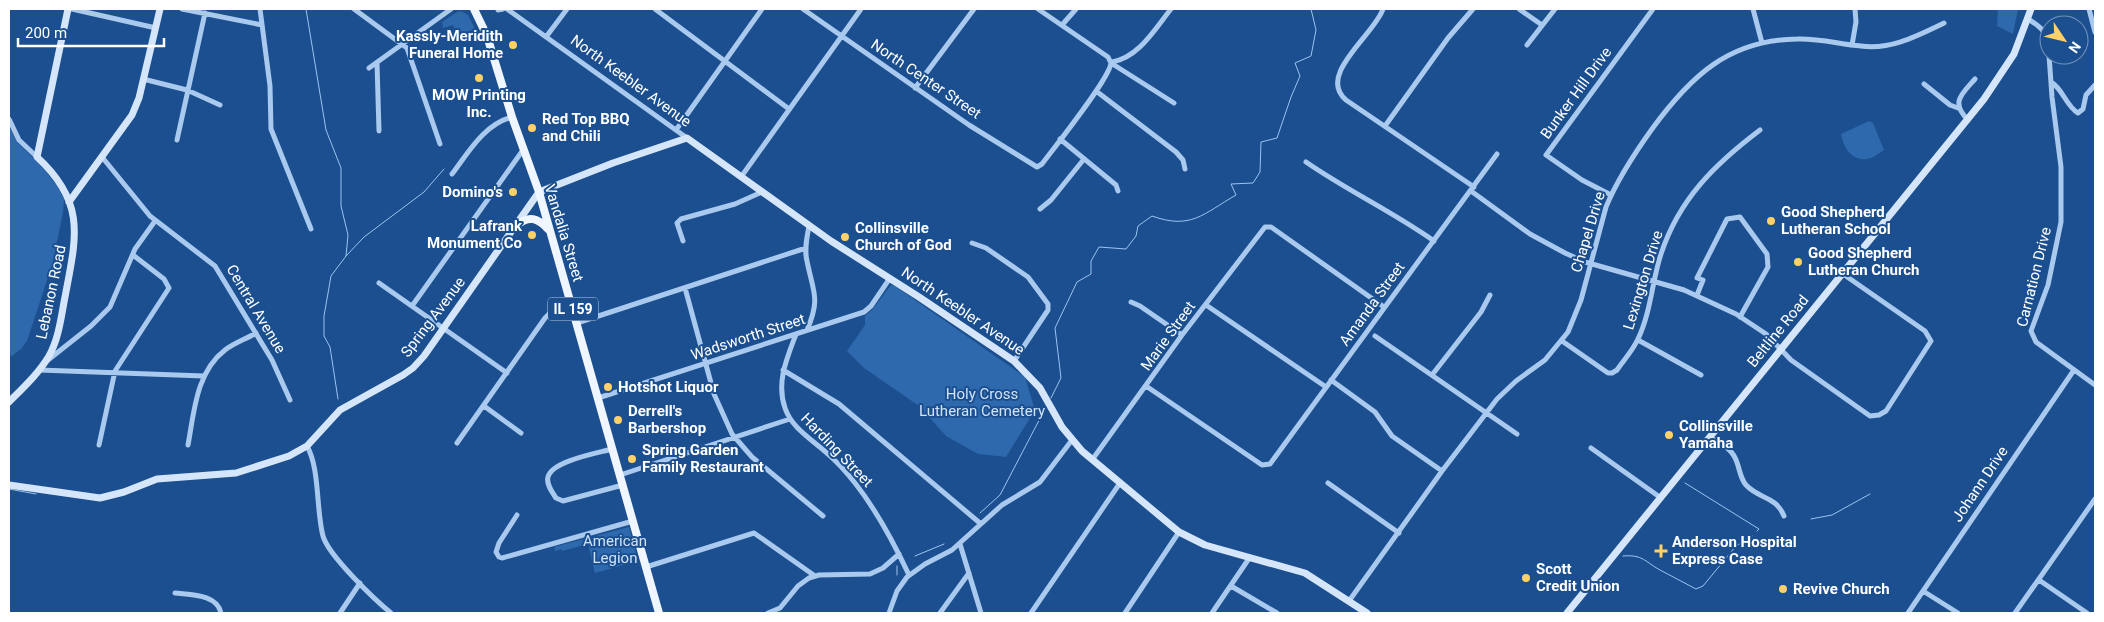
<svg xmlns="http://www.w3.org/2000/svg" width="2104" height="622" font-family="Roboto,sans-serif">
	<rect width="100%" height="100%" fill="#1b4f8f"/>
	<path fill="#2e69ad" d="M1998 9H2018L2013 34 1997 26Z
		M461 11 468 15 475 29 460 34 458 29H455L453 25 443 28 442 22 457 12Z
		M1869 121 1873 123 1884 150C1879 153 1872 159 1866 159 1851 161 1843 146 1841 134Z
		M9 126 18 143 44 169 58 187 64 199 63 212 53 262 27 341 21 349 12 356 9 355Z
		M891 285 895 286 1025 377 1035 410 1006 457 978 454 946 436 919 406 864 368 847 351 865 325V316L872 310Z
		M629 527 638 561 595 573 588 544 562 551V549L555 551 554 547Z"/>
	<g fill="none" stroke-linecap="round" stroke-linejoin="round">
		<path stroke="#9cc4f0" stroke-width="1" d="M306 9 326 130 341 168V206L348 235 346 256 331 276 324 316V336L330 347 338 399
			M346 256 364 237 424 192 444 169
			M1051 398 1061 378 1055 328 1077 282 1091 274V261L1099 247 1126 249 1136 236 1138 226 1152 216C1191 230 1203 214 1236 195L1231 184 1253 183 1260 172 1261 142 1277 138 1291 97 1300 76 1295 63 1311 56 1316 30 1311 9
			M1685 483 1759 529 1757 531
			M9 489 36 494
			M980 513 1000 495 1046 407
			M1811 519 1832 515 1870 494
			M915 556 944 544
			M1623 556C1643 554 1645 562 1660 570 1672 576 1684 583 1696 589L1703 586 1736 546 1752 536
			M897 575V566"/>
		<path stroke="#a9c9ee" stroke-width="5" d="M72 9 156 28
			M182 9 262 25
			M260 9 270 86 271 129 311 229
			M354 9 407 48 440 144
			M507 9 687 138
			M655 9 789 109
			M803 9 969 125 1037 167 1042 164C1054 148 1110 78 1111 63
			M1038 9 1108 57 1111 63 1174 103
			M1383 9C1375 34 1316 75 1346 100L1474 187
			M1519 9 1542 25
			M1753 9 1762 43
			M2089 9 2095 32
			M498 10 503 9
			M2028 19C2041 27 2047 32 2049 47
			M1062 25 1076 9
			M546 37 567 9
			M1527 45 1555 9
			M1852 45 1856 22 1855 9
			M2049 55 2052 97 2061 167V222L2048 285 2031 331 2036 342 2095 385
			M1112 62C1139 57 1154 30 1171 9
			M377 63 379 131
			M369 68 451 9
			M143 79 187 90 220 105
			M2051 82C2063 89 2066 106 2078 113L2083 109 2086 95 2095 85
			M1924 84 1950 105 1958 108
			M915 88 974 9
			M1096 91 1176 152 1183 160 1185 169
			M9 119 19 140 37 157
			M1968 120C1950 102 1962 94 1975 79
			M1385 126 1448 38 1473 9
			M676 130 762 9
			M1060 139 1116 185 1118 191
			M177 140 205 13
			M102 157 150 216 215 266 272 360 290 400
			M1306 162C1348 191 1393 212 1434 241
			M452 174C468 153 484 124 512 117
			M741 177 861 9
			M1471 191 1530 234 1565 253 1585 262 1684 290 1736 314 1766 334 1791 360 1870 416 1879 415 1886 411 1931 341 1925 331 1843 274
			M1611 195 1582 180 1546 155 1653 9
			M1040 209 1051 200 1084 159
			M683 241 677 223 681 219 735 204 762 192
			M972 243 986 248 1028 277 1048 304V310L1014 361
			M379 283 507 373
			M685 288 714 394 732 434 752 457 823 516
			M1697 295 1703 280 1697 278 1727 219 1740 217 1767 254 1768 267 1740 317
			M1131 302 1140 306 1182 335
			M1206 305 1326 387
			M412 306 523 150
			M577 323 806 248
			M807 330C821 298 813 292 807 261 804 250 807 237 809 226
			M796 334C787 358 776 382 785 408 792 429 813 440 829 455 838 463 847 473 855 483 877 511 894 543 909 575
			M1375 336 1517 434
			M1638 340 1701 375
			M1562 341 1608 373H1612L1617 370C1624 360 1633 350 1638 339 1651 312 1652 281 1661 254 1679 199 1715 164 1760 130
			M48 360 91 326 110 307 135 249 155 221
			M39 370 204 376
			M783 370 839 404 981 524
			M1432 375 1481 312 1490 295
			M1331 380 1375 412 1392 436 1442 471
			M1146 386 1262 465 1270 464 1497 154
			M598 398 864 312 871 306 890 278
			M484 406 521 433
			M1710 437C1717 442 1727 446 1732 453 1740 462 1738 476 1746 485 1759 499 1776 496 1784 516
			M457 443 545 318 554 309 571 303
			M99 445 115 371 169 288 164 279 133 255
			M188 445C194 413 196 372 225 350 234 343 246 339 256 333
			M307 446C320 469 316 510 323 536 328 555 375 600 391 613
			M1591 448 1661 498
			M612 449C598 453 552 461 548 477 546 484 552 492 556 498L563 501 623 485
			M1092 460 1182 335 1265 227H1271L1384 307
			M620 475 790 419
			M1328 483 1399 533
			M517 515 499 543 496 552 499 557 502 558 633 521
			M960 544 981 613
			M646 567 754 533 815 576
			M2039 580 2087 613
			M1231 586 1277 613
			M1923 591 1958 613
			M175 593C191 595 217 594 221 613
			M1349 601 1442 471 1497 399 1516 381 1545 360 1568 332 1581 300 1606 207C1618 178 1634 154 1652 129 1690 77 1728 40 1797 39 1818 38 1839 44 1861 46 1891 50 1917 36 1944 23
			M340 613 360 583
			M768 613 780 608 798 586 809 578 819 575 870 574 883 568 899 554
			M889 613 897 591 907 577 925 564 952 550 1002 505 1040 482 1072 440
			M940 613 969 573
			M1031 613 1120 483
			M1125 613 1179 532
			M1212 613 1250 557
			M1908 613 2074 370
			M2015 613 2095 499"/>
		<path stroke="#d6e6fa" stroke-width="7" d="M69 202 132 115 139 98 160 9
			M9 402C23 388 39 373 49 356 59 338 61 317 65 297 76 238 87 203 37 157L68 9
			M9 485 100 498 124 492 157 479 236 473 289 456 307 446 340 410 403 375 413 368 424 356 539 192 613 163 687 138 831 241 919 297 1014 361 1040 388 1062 427 1082 451 1179 532 1205 545 1305 573 1367 613
			M1567 613 1984 99 2014 54 2031 9"/>
		<path stroke="#f0f6ff" stroke-width="8" d="M474 9 487 36 512 117 539 192 659 613
			M517 225C529 215 538 218 548 229"/>
	</g>
	<g fill="#ffd166" stroke="#1b4f8f" stroke-width="2">
		<circle cx="513" cy="45" r="5"/>
		<circle cx="479" cy="78" r="5"/>
		<circle cx="532" cy="128" r="5"/>
		<circle cx="513" cy="192" r="5"/>
		<circle cx="1771" cy="221" r="5"/>
		<circle cx="532" cy="235" r="5"/>
		<circle cx="845" cy="237" r="5"/>
		<circle cx="1798" cy="262" r="5"/>
		<circle cx="608" cy="387" r="5"/>
		<circle cx="618" cy="420" r="5"/>
		<circle cx="1669" cy="435" r="5"/>
		<circle cx="632" cy="459" r="5"/>
		<path d="M1658.5 543.5h5v5h5v5h-5v5h-5v-5h-5v-5h5z"/>
		<circle cx="1526" cy="578" r="5"/>
		<circle cx="1783" cy="589" r="5"/>
	</g>
	<g text-anchor="middle" stroke-width="4" stroke-linejoin="round" paint-order="stroke">
		<rect fill="#1b4f8f" stroke="#bbcadd" stroke-width="1" x="548" y="297.5" width="50" height="23" rx="4"/>
		<g font-size="14" font-weight="bold" fill="#fff">
			<text x="573" y="314">IL 159</text>
		</g>
		<g font-size="15" font-weight="bold" fill="#fff" stroke="#1b4f8f" text-anchor="start">
			<text x="503" y="41" text-anchor="end">Kassly-Meridith<tspan x="503" dy="17">Funeral Home</tspan></text>
			<text x="479" y="100" text-anchor="middle">MOW Printing<tspan x="479" dy="17">Inc.</tspan></text>
			<text x="542" y="124">Red Top BBQ<tspan x="542" dy="17">and Chili</tspan></text>
			<text x="503" y="197" text-anchor="end">Domino's</text>
			<text x="1781" y="217">Good Shepherd<tspan x="1781" dy="17">Lutheran School</tspan></text>
			<text x="522" y="231" text-anchor="end">Lafrank<tspan x="522" dy="17">Monument Co</tspan></text>
			<text x="855" y="233">Collinsville<tspan x="855" dy="17">Church of God</tspan></text>
			<text x="1808" y="258">Good Shepherd<tspan x="1808" dy="17">Lutheran Church</tspan></text>
			<text x="618" y="392">Hotshot Liquor</text>
			<text x="628" y="416">Derrell's<tspan x="628" dy="17">Barbershop</tspan></text>
			<text x="1679" y="431">Collinsville<tspan x="1679" dy="17">Yamaha</tspan></text>
			<text x="642" y="455">Spring Garden<tspan x="642" dy="17">Family Restaurant</tspan></text>
			<text x="1672" y="547">Anderson Hospital<tspan x="1672" dy="17">Express Case</tspan></text>
			<text x="1536" y="574">Scott<tspan x="1536" dy="17">Credit Union</tspan></text>
			<text x="1793" y="594">Revive Church</text>
		</g>
		<g font-size="15" fill="#fff" stroke="#1b4f8f">
			<text transform="translate(926 79) rotate(34)" y="5">North Center Street</text>
			<text transform="translate(631 81) rotate(36)" y="5">North Keebler Avenue</text>
			<text transform="translate(1576 93) rotate(-54)" y="5">Bunker Hill Drive</text>
			<text transform="translate(1588 232) rotate(-73)" y="5">Chapel Drive</text>
			<text transform="translate(564 233) rotate(73)" y="5">Vandalia Street</text>
			<text transform="translate(2034 277) rotate(-76)" y="5">Carnation Drive</text>
			<text transform="translate(1643 280) rotate(-73)" y="5">Lexington Drive</text>
			<text transform="translate(51 292) rotate(-78)" y="5">Lebanon Road</text>
			<text transform="translate(1372 304) rotate(-54)" y="5">Amanda Street</text>
			<text transform="translate(256 309) rotate(59)" y="5">Central Avenue</text>
			<text transform="translate(963 311) rotate(34)" y="5">North Keebler Avenue</text>
			<text transform="translate(433 317) rotate(-53)" y="5">Spring Avenue</text>
			<text transform="translate(1778 331) rotate(-51)" y="5">Beltline Road</text>
			<text transform="translate(1168 336) rotate(-54)" y="5">Marie Street</text>
			<text transform="translate(748 337) rotate(-18)" y="5">Wadsworth Street</text>
			<text transform="translate(837 450) rotate(46)" y="5">Harding Street</text>
			<text transform="translate(1980 484) rotate(-56)" y="5">Johann Drive</text>
		</g>
		<g font-size="15" fill="#cfe3fa" stroke="#1b4f8f">
			<text x="982" y="399">Holy Cross<tspan x="982" dy="17">Lutheran Cemetery</tspan></text>
			<text x="615" y="546">American<tspan x="615" dy="17">Legion</tspan></text>
		</g>
	</g>
	<rect width="2104" height="622" fill="none" stroke="#ffffff" stroke-width="20"/>
	<g transform="translate(2064 40) rotate(125)"><circle r="24" fill="#1b4f8f" stroke="#7695bc"/>
	<path d="M0-4L9 19L0 12L-9 19Z" fill="#ffd166"/>
	<text y="-8" font-size="14" font-weight="bold" text-anchor="middle" fill="#ffffff">N</text>
	</g>
	<path d="M18 38v8h146v-8" fill="none" stroke="#ffffff" stroke-width="2.5"/>
	<text x="25" y="38" font-size="15" fill="#ffffff" stroke="#1b4f8f" stroke-width="4" paint-order="stroke">200 m</text>
</svg>
